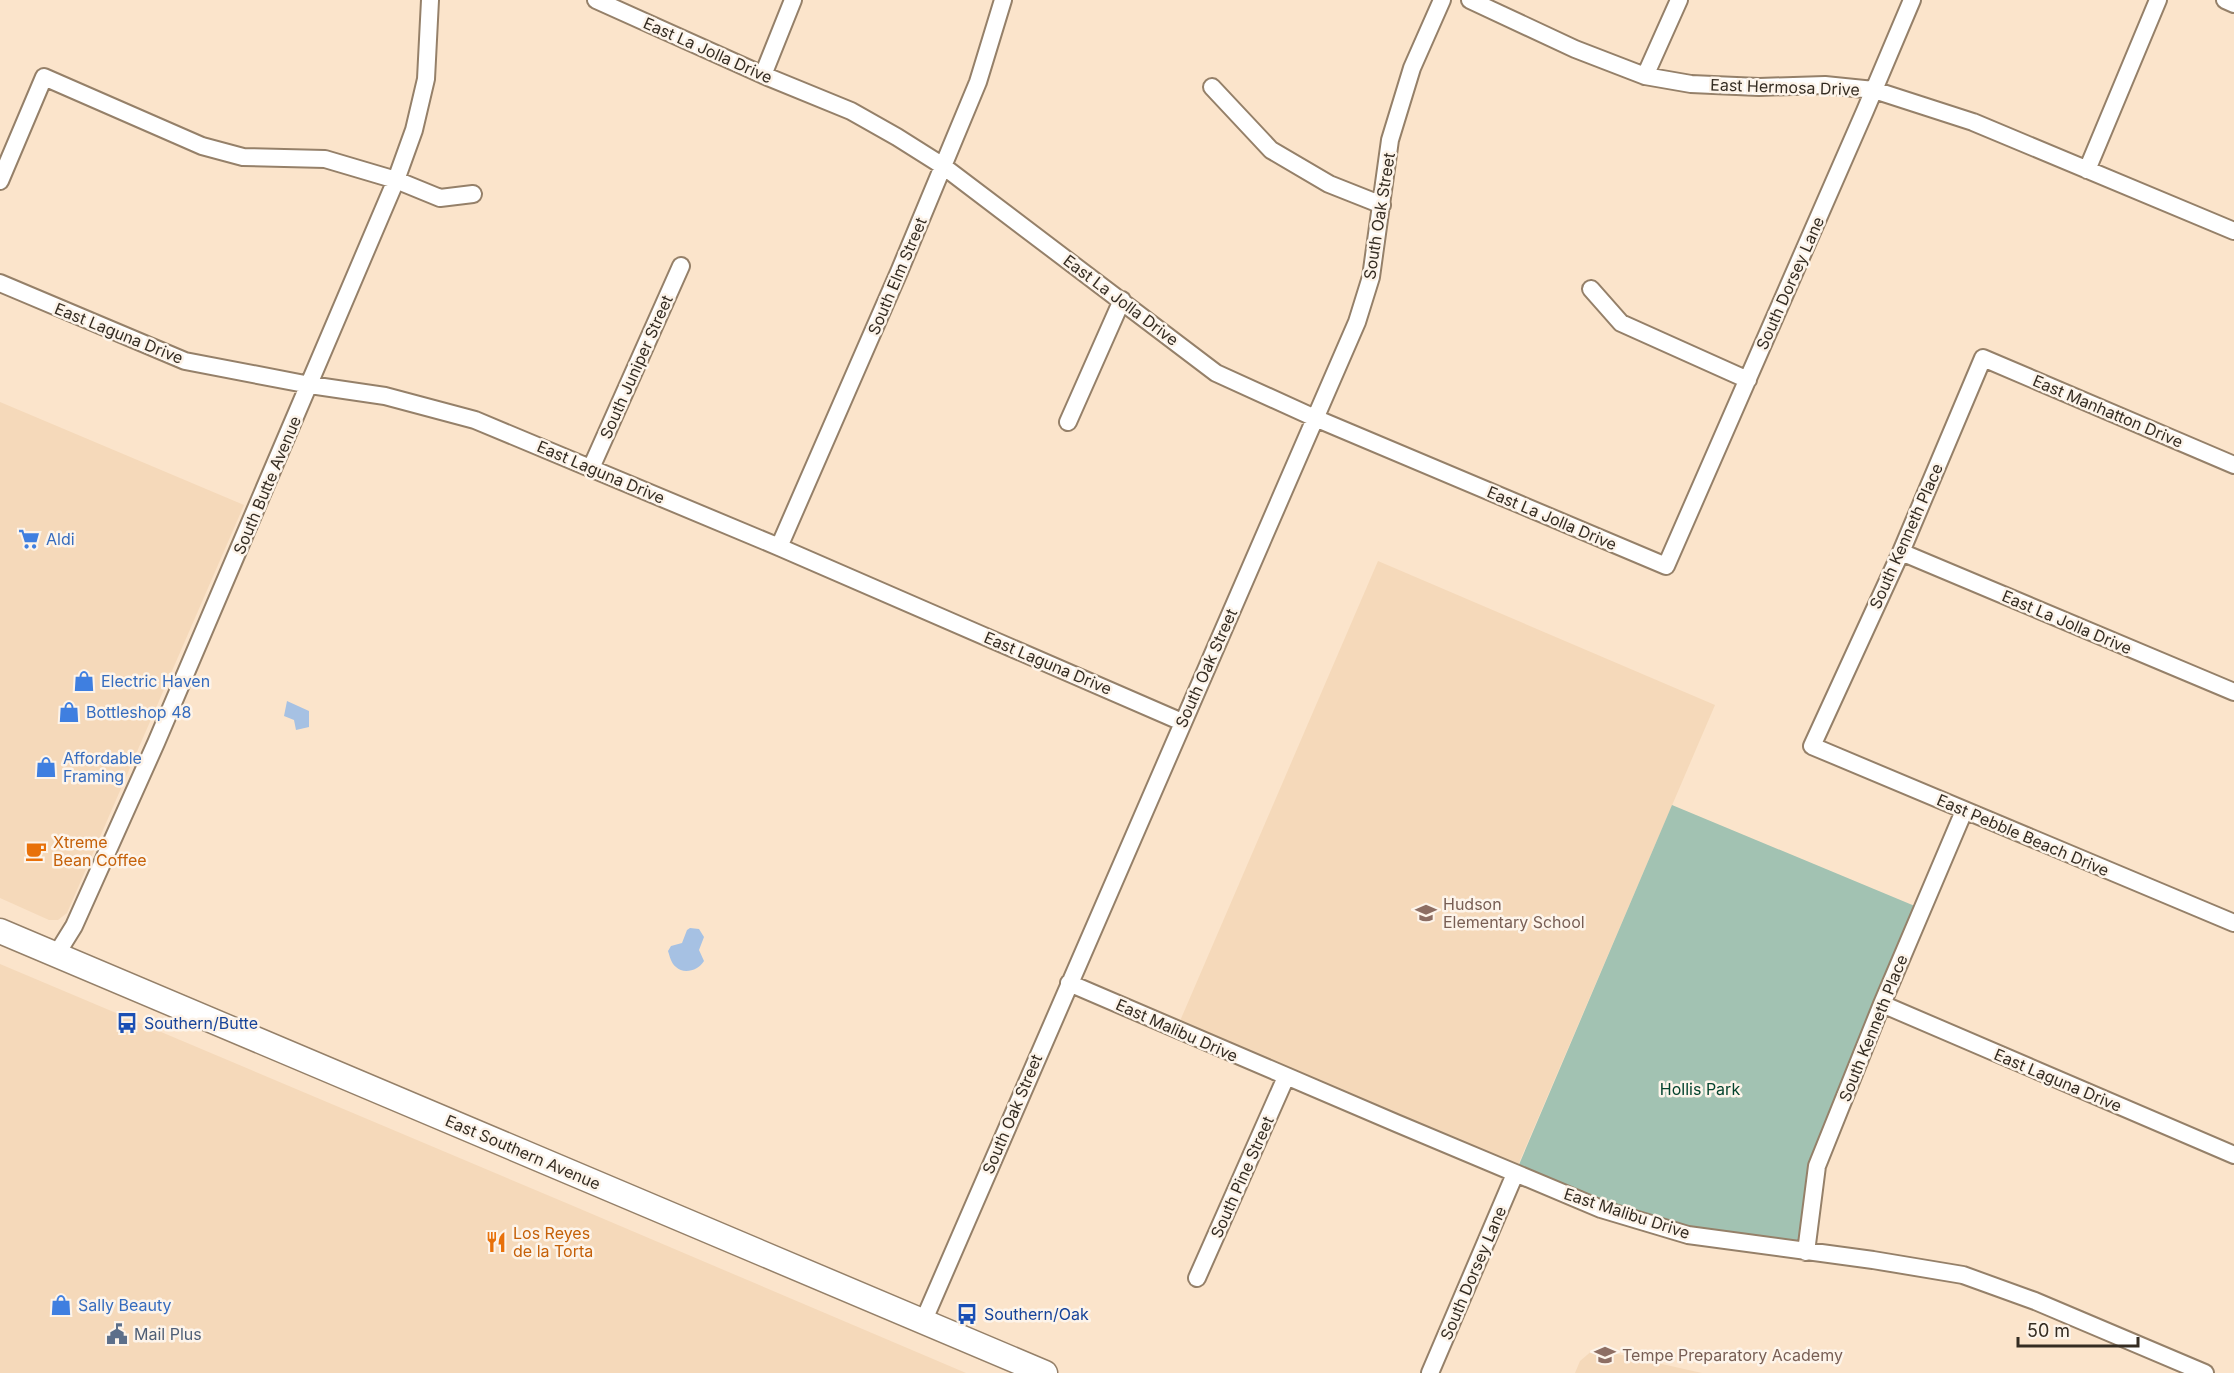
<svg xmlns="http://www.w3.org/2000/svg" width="2234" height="1373" font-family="Inter,sans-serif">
	<rect width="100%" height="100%" fill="#fbe4cb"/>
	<path fill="#f5d9ba" d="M0 402 244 505 67 913 58 920H49L0 898Z
		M1378 561 1715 705 1518 1165 1180 1021Z
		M0 964 571 1205 966 1373H0Z
		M1594 1349H1595L1702 1373H1575L1580 1361Z"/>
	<path fill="#a2c2b2" d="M1672 805 1922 909 1817 1166 1806 1252 1688 1235 1515 1174Z"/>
	<path fill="#a6c1e3" d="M287 701 309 711V727L296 730 294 720 284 716Z
		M690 928 699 929 704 937 699 950 704 961C699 970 684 975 676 967 671 963 670 957 668 951L671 946 682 943 687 930Z"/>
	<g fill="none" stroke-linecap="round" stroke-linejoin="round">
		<defs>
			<path id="street" d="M596 0 763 75 851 111 897 137 943 166 1216 373 1315 418 1666 566 1865 111 1912 0
				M1470 0 1575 49 1645 76 1691 84 1759 87 1825 85 1874 90 1973 122 2234 231
				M2225 0 2234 4
				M763 75 793 0
				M1645 76 1679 0
				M1212 87 1271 150 1329 184 1382 205
				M2087 170 2158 0
				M0 181 44 77 202 146 243 157 325 159 396 180 440 198 473 194
				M0 283 185 361 310 385 385 396 475 420 779 547 1182 722
				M1591 289 1621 323 1748 380
				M1068 422 1122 300
				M2234 465 1983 358 1901 552 1812 746 2234 923
				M591 468 681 266
				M779 547 899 272 978 82 1003 0
				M1901 552 2234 692
				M56 955 74 926 156 743 396 180 414 130 426 79 430 0
				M1069 983 1396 1123 1601 1209 1688 1235 1873 1260 1963 1275 2035 1301 2205 1373
				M1882 1004 2234 1155
				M1806 1252 1817 1166 1882 1004 1964 811
				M1197 1278 1286 1077
				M923 1322 1357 322 1371 277 1390 140 1412 68 1442 0
				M1430 1373 1515 1174"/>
			<path id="secondary" d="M0 931 1045 1373"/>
		</defs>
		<use href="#street" stroke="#958069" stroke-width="20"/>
		<use href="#secondary" stroke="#958069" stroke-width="27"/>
		<use href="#street" stroke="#fff" stroke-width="16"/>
		<use href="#secondary" stroke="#fff" stroke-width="24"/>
	</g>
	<defs>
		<symbol id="supermarket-bare" viewBox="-9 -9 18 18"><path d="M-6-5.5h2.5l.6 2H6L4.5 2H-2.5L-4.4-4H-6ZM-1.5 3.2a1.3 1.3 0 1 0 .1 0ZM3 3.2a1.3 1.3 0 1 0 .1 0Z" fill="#3f7fe0" stroke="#fdf4ea" stroke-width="2.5" paint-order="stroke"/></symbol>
		<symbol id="shop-bare" viewBox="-9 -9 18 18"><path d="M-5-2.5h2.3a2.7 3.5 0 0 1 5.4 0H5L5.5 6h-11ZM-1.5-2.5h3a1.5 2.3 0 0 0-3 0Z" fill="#3f7fe0" stroke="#fdf4ea" stroke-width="2.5" paint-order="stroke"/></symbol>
		<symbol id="cafe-bare" viewBox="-9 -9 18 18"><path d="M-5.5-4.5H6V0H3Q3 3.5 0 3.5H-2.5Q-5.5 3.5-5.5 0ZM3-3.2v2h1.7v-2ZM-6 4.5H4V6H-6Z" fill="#e8710a" stroke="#fdf4ea" stroke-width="2.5" paint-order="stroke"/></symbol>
		<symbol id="school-bare" viewBox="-9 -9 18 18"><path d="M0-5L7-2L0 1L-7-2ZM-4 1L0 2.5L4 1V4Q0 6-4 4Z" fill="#8d6e63" stroke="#fdf4ea" stroke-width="2.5" paint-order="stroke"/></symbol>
		<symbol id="bus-bare" viewBox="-9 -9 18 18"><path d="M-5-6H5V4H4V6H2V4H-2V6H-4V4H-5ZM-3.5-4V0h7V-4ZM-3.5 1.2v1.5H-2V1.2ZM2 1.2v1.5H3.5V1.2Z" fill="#1a4fb4" stroke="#fdf4ea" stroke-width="2.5" paint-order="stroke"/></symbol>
		<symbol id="restaurant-bare" viewBox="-9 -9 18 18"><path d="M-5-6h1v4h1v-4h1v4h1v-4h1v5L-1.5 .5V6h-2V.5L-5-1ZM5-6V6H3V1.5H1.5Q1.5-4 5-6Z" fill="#e8710a" stroke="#fdf4ea" stroke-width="2.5" paint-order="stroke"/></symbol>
		<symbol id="civic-bare" viewBox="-9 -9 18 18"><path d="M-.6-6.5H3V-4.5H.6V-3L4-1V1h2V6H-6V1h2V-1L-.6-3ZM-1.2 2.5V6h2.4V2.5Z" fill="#5c6f8a" stroke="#fdf4ea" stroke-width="2.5" paint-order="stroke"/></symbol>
	</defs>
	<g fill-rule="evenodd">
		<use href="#supermarket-bare" x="14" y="524" width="30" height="30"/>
		<use href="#shop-bare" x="69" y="666" width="30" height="30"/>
		<use href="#shop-bare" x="54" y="697" width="30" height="30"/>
		<use href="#shop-bare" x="31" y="752" width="30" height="30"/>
		<use href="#cafe-bare" x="21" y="836" width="30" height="30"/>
		<use href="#school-bare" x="1411" y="898" width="30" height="30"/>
		<use href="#bus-bare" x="112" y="1008" width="30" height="30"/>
		<use href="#restaurant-bare" x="481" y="1227" width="30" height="30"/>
		<use href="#shop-bare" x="46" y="1290" width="30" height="30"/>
		<use href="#bus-bare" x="952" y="1299" width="30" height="30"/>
		<use href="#civic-bare" x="102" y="1319" width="30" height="30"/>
		<use href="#school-bare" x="1590" y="1340" width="30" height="30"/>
	</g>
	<g text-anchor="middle" stroke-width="5" stroke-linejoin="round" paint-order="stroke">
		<g font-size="16" fill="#342c22" stroke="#fdf4ea">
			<text transform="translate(708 50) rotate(24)" y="6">East La Jolla Drive</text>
			<text transform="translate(1785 87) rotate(2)" y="6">East Hermosa Drive</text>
			<text transform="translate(1379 216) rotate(-81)" y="6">South Oak Street</text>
			<text transform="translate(897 276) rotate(-67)" y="6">South Elm Street</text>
			<text transform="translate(1790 283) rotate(-66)" y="6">South Dorsey Lane</text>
			<text transform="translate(1121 300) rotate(37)" y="6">East La Jolla Drive</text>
			<text transform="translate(119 333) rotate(22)" y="6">East Laguna Drive</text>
			<text transform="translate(636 367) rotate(-66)" y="6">South Juniper Street</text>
			<text transform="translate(2108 411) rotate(23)" y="6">East Manhatton Drive</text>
			<text transform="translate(601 472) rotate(23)" y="6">East Laguna Drive</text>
			<text transform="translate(267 485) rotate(-67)" y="6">South Butte Avenue</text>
			<text transform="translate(1552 518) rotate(23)" y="6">East La Jolla Drive</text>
			<text transform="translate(1906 536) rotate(-66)" y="6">South Kenneth Place</text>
			<text transform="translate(2067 622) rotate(23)" y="6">East La Jolla Drive</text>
			<text transform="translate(1048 663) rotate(23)" y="6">East Laguna Drive</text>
			<text transform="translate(1206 668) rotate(-66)" y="6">South Oak Street</text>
			<text transform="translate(2023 835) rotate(23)" y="6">East Pebble Beach Drive</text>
			<text transform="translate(1873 1028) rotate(-68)" y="6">South Kenneth Place</text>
			<text transform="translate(1177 1030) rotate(24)" y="6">East Malibu Drive</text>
			<text transform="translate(2058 1080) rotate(23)" y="6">East Laguna Drive</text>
			<text transform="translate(1012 1114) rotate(-67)" y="6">South Oak Street</text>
			<text transform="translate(523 1152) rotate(23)" y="6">East Southern Avenue</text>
			<text transform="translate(1242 1177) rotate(-66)" y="6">South Pine Street</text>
			<text transform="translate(1627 1213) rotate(18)" y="6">East Malibu Drive</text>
			<text transform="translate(1473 1273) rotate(-67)" y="6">South Dorsey Lane</text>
		</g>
		<g font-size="16" fill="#366cbe" stroke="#fdf4ea" text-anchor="start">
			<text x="46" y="545">Aldi</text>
			<text x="101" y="687">Electric Haven</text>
			<text x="86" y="718">Bottleshop 48</text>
			<text x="63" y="764">Affordable<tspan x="63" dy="18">Framing</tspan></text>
			<text x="78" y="1311">Sally Beauty</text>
		</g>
		<g font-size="16" fill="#c56008" stroke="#fdf4ea" text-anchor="start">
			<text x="53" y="848">Xtreme<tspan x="53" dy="18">Bean Coffee</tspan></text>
			<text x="513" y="1239">Los Reyes<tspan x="513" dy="18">de la Torta</tspan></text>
		</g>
		<g font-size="16" fill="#785e54" stroke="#fdf4ea" text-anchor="start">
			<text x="1443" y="910">Hudson<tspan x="1443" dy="18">Elementary School</tspan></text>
			<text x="1622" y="1361">Tempe Preparatory Academy</text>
		</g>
		<g font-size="16" fill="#164399" stroke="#fdf4ea" text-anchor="start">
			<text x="144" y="1029">Southern/Butte</text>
			<text x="984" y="1320">Southern/Oak</text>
		</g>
		<g font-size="16" fill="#03422d" stroke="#fdf4ea">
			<text x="1700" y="1095">Hollis Park</text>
		</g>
		<g font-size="16" fill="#4e5e75" stroke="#fdf4ea" text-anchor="start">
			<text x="134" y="1340">Mail Plus</text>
		</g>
	</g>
	<path d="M2018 1337v9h120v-9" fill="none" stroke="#342c22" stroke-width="3"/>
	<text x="2027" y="1337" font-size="18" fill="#342c22" stroke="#fdf4ea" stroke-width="4.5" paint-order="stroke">50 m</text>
</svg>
